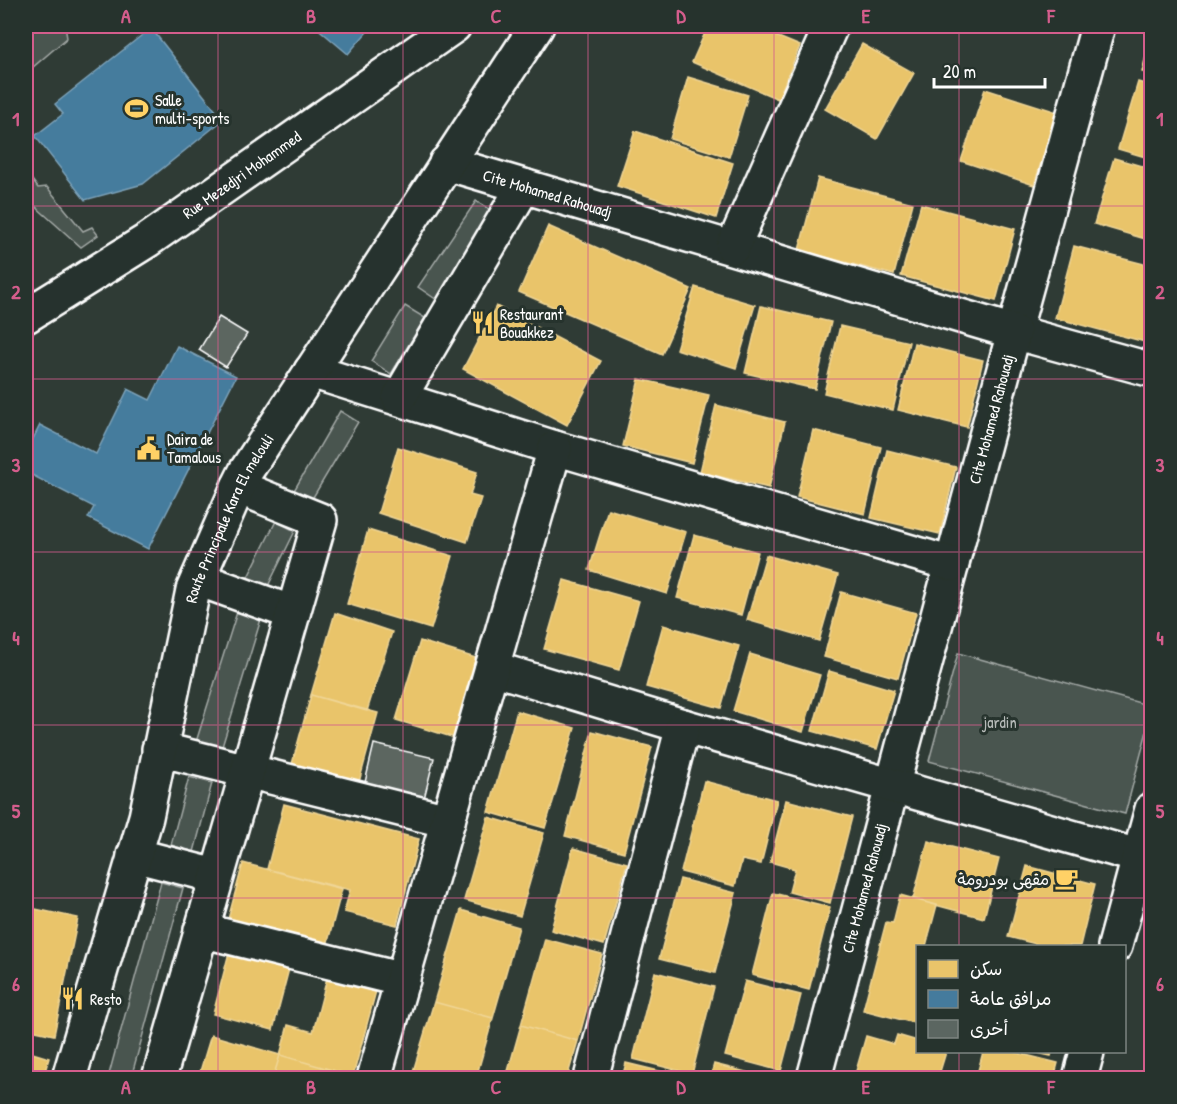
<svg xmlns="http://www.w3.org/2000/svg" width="1177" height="1104" font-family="'Patrick Hand','Playpen Sans Arabic',sans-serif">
	<rect width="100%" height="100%" fill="#2f3b35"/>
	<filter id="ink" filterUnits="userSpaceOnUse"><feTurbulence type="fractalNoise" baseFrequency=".0167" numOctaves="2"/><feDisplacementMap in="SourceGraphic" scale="12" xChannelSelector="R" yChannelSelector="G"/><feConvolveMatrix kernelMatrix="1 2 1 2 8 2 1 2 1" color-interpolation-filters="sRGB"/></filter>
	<g filter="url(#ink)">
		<path fill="#4a544f" stroke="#a4aaa7" stroke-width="1.5" d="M26 26H65L67 38 26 73Z
			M26 172 38 188 47 187 83 231 92 227 98 235 81 247 26 198Z
			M476 201 495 213 437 300 418 287Z
			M405 306 425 318 391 374 371 361Z
			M340 411 358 422 309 504 292 494Z
			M276 521 295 531 267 588 247 579Z
			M237 612 261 619 221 750 196 742Z
			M958 653 1151 706V716L1125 814 929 761Z
			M189 777 212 783 194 852 171 845Z
			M161 882 183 888 131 1078H108Z"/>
		<path fill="#e9c46a" stroke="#f0d697" stroke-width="1.5" d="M708 26H752L800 46 778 99 692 62Z
			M1152 31V74L1142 72Z
			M862 44 914 73 877 139 825 109Z
			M688 77 748 95 729 157 670 139Z
			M1138 82 1152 86V159L1118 149Z
			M985 89 1057 112 1034 185 961 161Z
			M635 131 733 163 716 218 617 186Z
			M1114 158 1152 169V241L1094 224Z
			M818 178 913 203 894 275 799 250Z
			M921 204 1015 229 996 301 901 276Z
			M548 226 691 289 662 354 519 292Z
			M1074 246 1152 266V333L1149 343 1055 318Z
			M695 287 755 305 736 368 676 349Z
			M496 306 601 361 567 425 463 369Z
			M761 306 831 322 815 389 745 373Z
			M840 326 909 342 893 410 824 393Z
			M914 343 983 360 967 427 898 410Z
			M639 379 709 395 692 463 623 446Z
			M716 405 785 422 769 488 700 472Z
			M813 430 881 447 865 514 797 497Z
			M398 447 477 472 470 495 481 498 467 542 378 513Z
			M887 450 956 467 940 534 871 518Z
			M608 509 686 532 667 594 589 570Z
			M368 530 453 556 431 629 347 604Z
			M694 535 758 552 741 615 677 598Z
			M766 555 838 575 819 641 747 620Z
			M564 580 639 601 619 670 544 649Z
			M841 592 916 613 898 678 824 657Z
			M335 613 392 632 367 711 311 695Z
			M663 625 739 646 721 708 646 687Z
			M420 641 479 659 455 738 396 720Z
			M750 654 820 675 803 732 733 711Z
			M829 671 894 690 877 749 812 731Z
			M311 695 378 713 359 782 292 764Z
			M517 711 575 728 545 828 488 812Z
			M592 731 652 747 624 852 565 836Z
			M704 781 777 800 761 864 742 860 735 886 681 872Z
			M786 800 852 817 830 903 789 892 795 869 770 862Z
			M284 804 419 839 397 925 344 912 350 890 267 869Z
			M488 817 544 833 520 916 464 900Z
			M928 841 999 859 984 918 913 899Z
			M573 848 627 863 604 945 551 930Z
			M243 863 342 889 325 953 226 927Z
			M1027 866 1095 884 1080 946H1044L1008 937Z
			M680 879 736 893 715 973 659 959Z
			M773 893 830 907 809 990 752 975Z
			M900 895 937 905 926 946H918V1024L863 1010 886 922 893 923Z
			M26 907 78 918 54 1035 26 1029Z
			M461 910 519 927 493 1018 434 1002Z
			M545 939 602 954 578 1041 521 1025Z
			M230 949 290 965 273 1030 213 1014Z
			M655 972 714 987 692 1074 633 1059Z
			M327 978 376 991 353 1076 280 1055 288 1025 313 1032Z
			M745 981 801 995 781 1071 725 1056Z
			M434 1002 493 1018 476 1078H411Z
			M521 1025 578 1041 567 1078H506Z
			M211 1035 280 1055 273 1078H198Z
			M897 1035 918 1041V1052H946L938 1078H854L866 1036 894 1044Z
			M26 1051 49 1058 43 1078H26Z
			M983 1052H1014L1058 1063 1054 1078H976Z
			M1033 1052H1052L1051 1056Z
			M280 1055 353 1076V1078H273Z
			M626 1063 688 1078H622Z
			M714 1064 770 1078H710Z"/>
		<path fill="#457b9d" stroke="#7da3ba" stroke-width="1.5" d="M315 26H372L348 54Z
			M151 28 223 120 143 184 85 200 35 136 63 114 55 104Z
			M177 346 236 376 148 549 88 518 94 507 26 472V453L40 425 96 454 128 389 150 400Z"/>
		<path fill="#5b6661" stroke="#fff" stroke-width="1.5" d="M26 237 32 270 26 271Z
			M219 317 247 334 226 367 199 350Z
			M374 744 434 758 418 823 359 808Z"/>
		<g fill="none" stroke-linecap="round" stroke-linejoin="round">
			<defs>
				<g id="minor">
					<path d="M1098 26 1014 332 1152 370"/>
					<path id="s1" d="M446 163 1014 332 814 1078"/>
					<path d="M733 247 831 26"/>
					<path id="s2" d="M26 316 148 240 454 26"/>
					<path d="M311 371 555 448 952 564"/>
					<path d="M399 398 524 186"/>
					<path d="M198 579 293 613"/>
					<path d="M492 668 683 726 1152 860"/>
					<path d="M159 749 448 821"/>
					<path d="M134 855 216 876"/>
					<path d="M201 930 403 980"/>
					<path d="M1115 946 1152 809"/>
					<path d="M159 1078 320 520 238 487"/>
					<path d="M374 1078 555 448"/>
					<path d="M591 1078 683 726"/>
					<path d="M1080 1078 1087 1052"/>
				</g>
				<g id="secondary">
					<path id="s3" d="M69 1078 146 817 193 590 238 487 246 471 537 26"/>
				</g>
			</defs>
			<use href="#minor" stroke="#fff" stroke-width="38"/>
			<use href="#secondary" stroke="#fff" stroke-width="38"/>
			<use href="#minor" stroke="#26332d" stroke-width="33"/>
			<use href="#secondary" stroke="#26332d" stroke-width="33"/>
		</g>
	</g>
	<path fill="none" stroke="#d45d8c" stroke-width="1.5" stroke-opacity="0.55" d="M218 26V1078M403 26V1078M588 26V1078M774 26V1078M959 26V946M26 206H1152M26 379H1152M26 552H1152M26 725H1152M26 898H1152M959 1052V1078"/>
	<defs>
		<symbol id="stadium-bare" viewBox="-9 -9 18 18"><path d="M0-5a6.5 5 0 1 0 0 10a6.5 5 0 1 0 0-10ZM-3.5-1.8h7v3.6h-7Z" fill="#ffd166" stroke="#26332d" stroke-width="2.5" paint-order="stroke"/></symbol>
		<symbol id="restaurant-bare" viewBox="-9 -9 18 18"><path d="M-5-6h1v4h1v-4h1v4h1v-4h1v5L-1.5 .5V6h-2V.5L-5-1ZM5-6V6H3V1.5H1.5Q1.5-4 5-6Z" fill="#ffd166" stroke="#26332d" stroke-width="2.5" paint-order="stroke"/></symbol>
		<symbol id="civic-bare" viewBox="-9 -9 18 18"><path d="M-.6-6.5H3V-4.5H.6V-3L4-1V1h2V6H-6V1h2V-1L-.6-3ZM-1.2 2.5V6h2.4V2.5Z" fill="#ffd166" stroke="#26332d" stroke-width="2.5" paint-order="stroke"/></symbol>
		<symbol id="cafe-bare" viewBox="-9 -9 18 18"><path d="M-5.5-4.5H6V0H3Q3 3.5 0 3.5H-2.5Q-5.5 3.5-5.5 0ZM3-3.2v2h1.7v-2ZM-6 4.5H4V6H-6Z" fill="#ffd166" stroke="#26332d" stroke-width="2.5" paint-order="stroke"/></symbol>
	</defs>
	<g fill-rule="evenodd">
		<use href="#stadium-bare" x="120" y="92" width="33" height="33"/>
		<use href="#restaurant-bare" x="466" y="306" width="33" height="33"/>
		<use href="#civic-bare" x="132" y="432" width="33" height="33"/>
		<use href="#cafe-bare" x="1050" y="862" width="33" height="33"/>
		<use href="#restaurant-bare" x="56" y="982" width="33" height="33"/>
	</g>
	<g text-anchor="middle" stroke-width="6" stroke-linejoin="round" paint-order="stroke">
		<g font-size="16" fill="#fff" stroke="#26332d" text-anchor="start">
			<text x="155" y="106">Salle<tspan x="155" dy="18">multi-sports</tspan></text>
			<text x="500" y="320">Restaurant<tspan x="500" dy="18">Bouakkez</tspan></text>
			<text x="167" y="445">Daira de<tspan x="167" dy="18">Tamalous</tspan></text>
			<text x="1049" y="885" text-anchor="end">مقهى بودرومة</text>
			<text x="90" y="1005">Resto</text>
		</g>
		<g font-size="16" fill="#fff" stroke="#26332d">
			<text dy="6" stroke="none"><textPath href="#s2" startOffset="258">Rue Mezedjri Mohammed</textPath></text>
			<text dy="6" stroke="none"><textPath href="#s1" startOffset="106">Cite Mohamed Rahouadj</textPath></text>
			<text transform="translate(991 419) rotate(-75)" y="6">Cite Mohamed Rahouadj</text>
			<text dy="6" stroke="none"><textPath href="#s3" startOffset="584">Route Principale Kara El melouli</textPath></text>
			<text transform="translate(864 888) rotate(-75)" y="6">Cite Mohamed Rahouadj</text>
		</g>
		<g font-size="16" fill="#b7bbb9" stroke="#26332d">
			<text x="1000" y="728">jardin</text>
		</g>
	</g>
	<rect width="1177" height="1104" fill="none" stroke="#26332d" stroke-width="66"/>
	<rect x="916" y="945" width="210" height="108" fill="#26332d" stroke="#7d8581" stroke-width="1.5"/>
	<rect x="928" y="960" width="30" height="18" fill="#e9c46a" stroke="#7d8581" stroke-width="1.5"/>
	<text x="970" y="975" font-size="18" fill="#ffffff">سكن</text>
	<rect x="928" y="990" width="30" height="18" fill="#457b9d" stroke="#7d8581" stroke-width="1.5"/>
	<text x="970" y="1005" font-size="18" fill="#ffffff">مرافق عامة</text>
	<rect x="928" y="1020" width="30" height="18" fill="#5b6661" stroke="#7d8581" stroke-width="1.5"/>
	<text x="970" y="1035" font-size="18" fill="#ffffff">أخرى</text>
	<path d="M934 78v9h111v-9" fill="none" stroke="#ffffff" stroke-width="3"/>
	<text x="943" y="78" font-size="18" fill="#ffffff" stroke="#26332d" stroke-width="4.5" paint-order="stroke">20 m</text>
	<rect x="33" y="33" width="1111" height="1038" fill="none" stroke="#d45d8c" stroke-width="2"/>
	<g font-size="20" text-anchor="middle" font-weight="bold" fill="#d45d8c">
		<text x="126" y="23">A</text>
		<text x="311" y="23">B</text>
		<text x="496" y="23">C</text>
		<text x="681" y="23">D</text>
		<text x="866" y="23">E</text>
		<text x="1051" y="23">F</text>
		<text x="16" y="126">1</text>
		<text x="1160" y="126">1</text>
		<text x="16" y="299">2</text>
		<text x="1160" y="299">2</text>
		<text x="16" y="472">3</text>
		<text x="1160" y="472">3</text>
		<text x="16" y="645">4</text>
		<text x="1160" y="645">4</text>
		<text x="16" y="818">5</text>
		<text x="1160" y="818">5</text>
		<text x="16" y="991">6</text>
		<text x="1160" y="991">6</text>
		<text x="126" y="1094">A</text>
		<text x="311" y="1094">B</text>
		<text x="496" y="1094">C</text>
		<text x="681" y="1094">D</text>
		<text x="866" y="1094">E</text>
		<text x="1051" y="1094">F</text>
	</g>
</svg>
